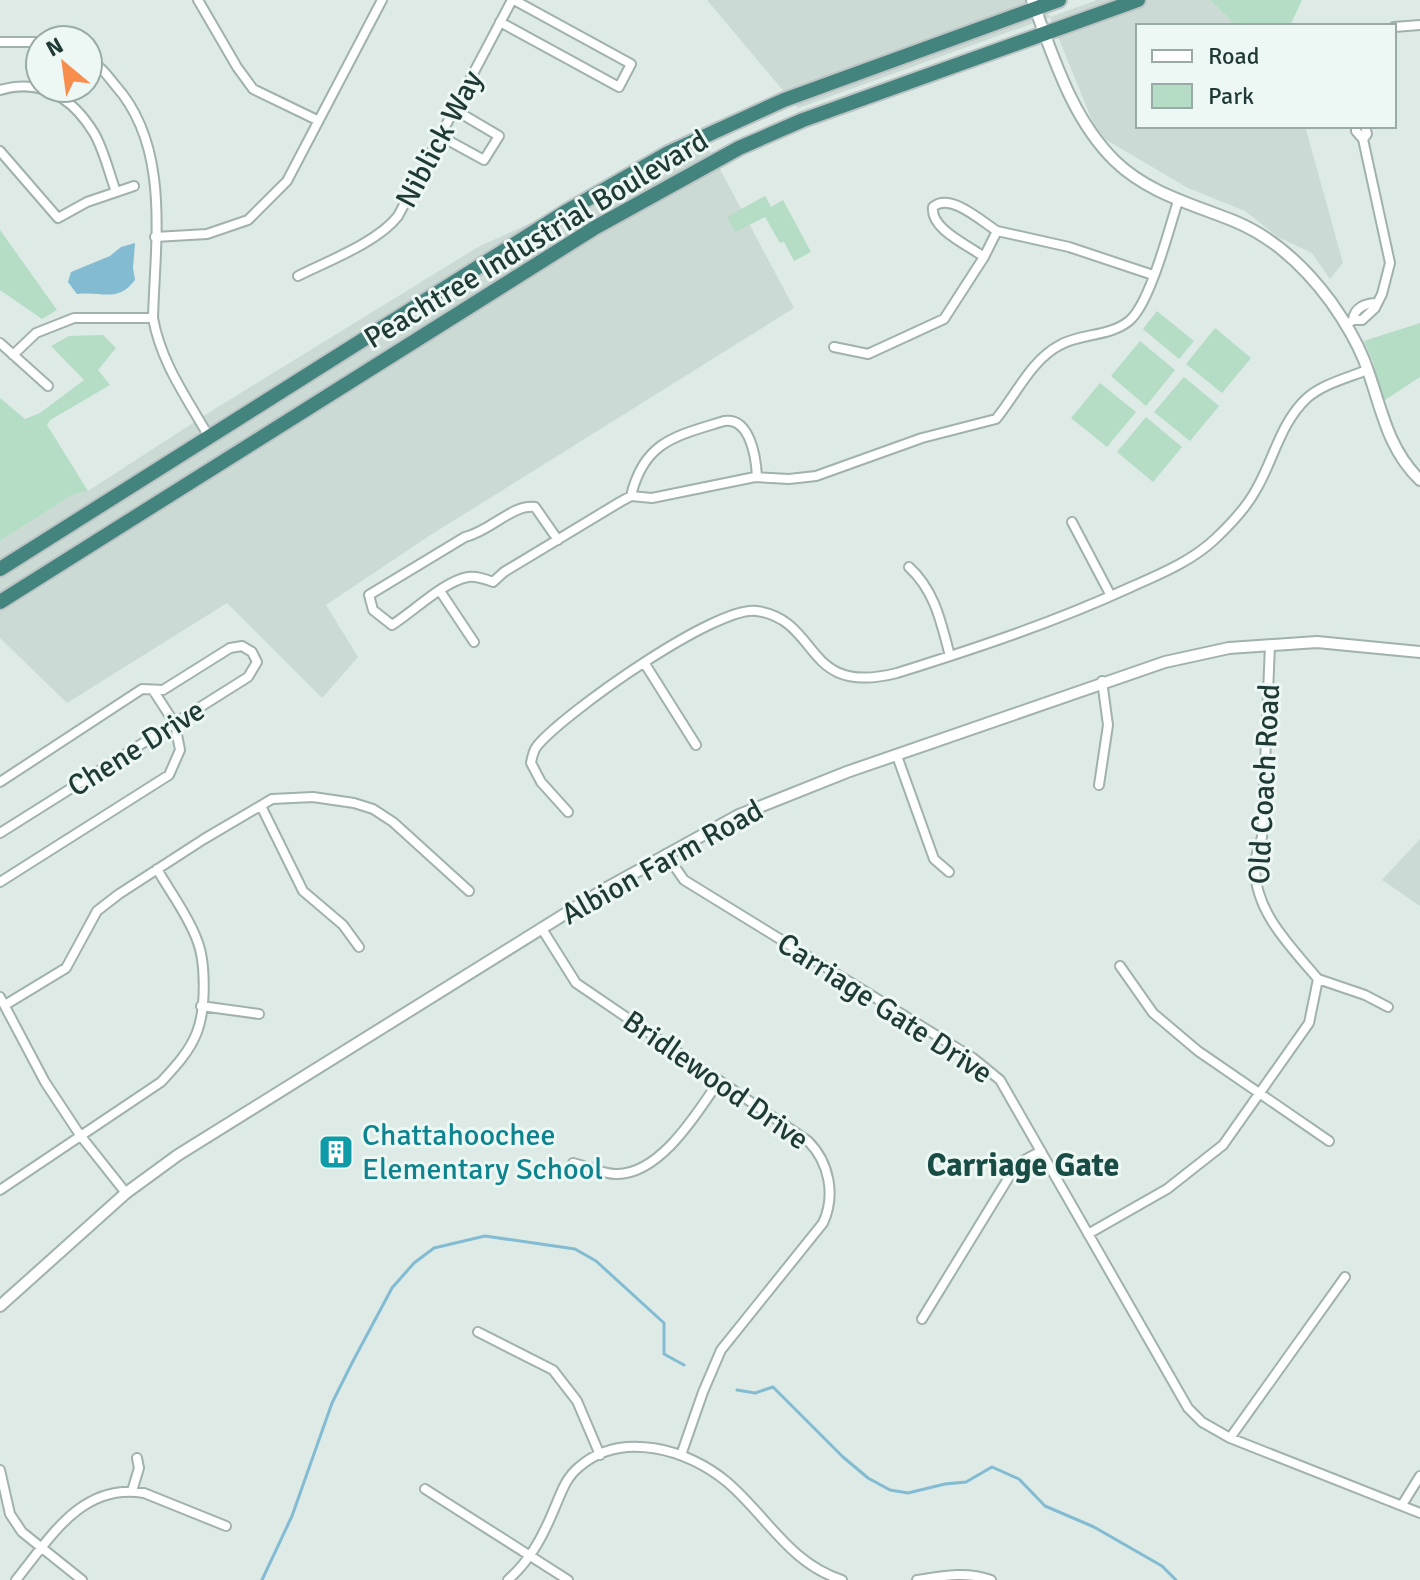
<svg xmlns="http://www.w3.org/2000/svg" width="1420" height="1580" font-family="Signika,sans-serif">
	<rect width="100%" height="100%" fill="#ddeae6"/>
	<path fill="#cbdad5" d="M707 0H1030L1051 17 1097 0H1210L1237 26H1138V126H1305L1343 263 1330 279 1312 253 1278 237 1245 211 1188 188 1098 135 1050 17 798 108Z
		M706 143 794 308 429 536 326 605 358 657 322 698 227 603 67 703 0 638V541L72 495 88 491 213 410 478 247Z
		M1420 839V906L1382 880Z"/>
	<path fill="#b5dcc4" d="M1210 0H1302L1290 26H1237Z
		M765 196 771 207 783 200 811 252 794 261 784 242 780 243 765 217 735 232 727 217Z
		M0 230 57 310 42 319 0 290Z
		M1157 311 1194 341 1179 359 1143 329Z
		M1420 323V377L1382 402 1373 362 1364 341Z
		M1215 328 1251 358 1222 393 1186 364Z
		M103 335 116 348 98 370 110 385 50 420 47 425 88 491 72 495 0 541V398L25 419 40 413 84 380 51 346 69 336Z
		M1140 341 1175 370 1146 406 1111 376Z
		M1184 377 1219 406 1190 441 1154 412Z
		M1100 383 1136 412 1107 447 1071 418Z
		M1146 417 1182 447 1153 482 1117 452Z"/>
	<path fill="#82bbd2" d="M135 243 133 268 135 280C117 303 105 291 77 294L68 282 71 272 110 256 121 247Z"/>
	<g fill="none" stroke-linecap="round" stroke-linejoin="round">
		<path stroke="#82bbd2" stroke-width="3" d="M737 1390 755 1393 773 1387 843 1457 868 1478 890 1490 908 1493 945 1484 966 1482 992 1467 1019 1479 1045 1506 1094 1527 1162 1566 1176 1580
			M262 1580 292 1516 332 1403 353 1361 392 1288 414 1263 434 1248 485 1236 575 1249 596 1261 664 1323V1354L684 1365"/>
		<defs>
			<path id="minor" d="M198 0 237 67 253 89 317 120
				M500 22 619 87 631 64 514 0
				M1394 27 1420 25
				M0 42H40
				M88 60C100 65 107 75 115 85 171 147 155 242 153 318 161 363 187 398 209 437
				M0 90C41 78 72 97 94 133 104 150 109 173 116 192
				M442 137 484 160 499 136 455 110
				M1363 139 1367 134 1365 126
				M0 151 58 218 87 202 134 186
				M155 237 207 234 248 220 287 181 382 0
				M984 257C968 245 930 229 933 207 950 192 981 221 997 231
				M298 276C328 261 378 242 398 216L512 0
				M1353 320C1354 308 1365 303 1377 303
				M1346 325 1353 320H1362L1375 308 1382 294 1390 263 1363 139 1356 131V126
				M0 343 48 386
				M834 347 868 354 944 319 984 257 997 231 1069 247 1153 275
				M13 355 36 333 74 318H153
				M631 496C644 441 676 436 724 421 750 417 756 457 757 477
				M1072 522 1111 596
				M558 540 535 507C512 504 491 531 465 537L369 595 373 610 392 625C413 612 444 581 468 577 477 576 485 579 493 582L504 572 620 502 631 496 652 498 755 477 789 479 816 476 922 438 996 419C1016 395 1031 360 1060 345 1081 333 1109 337 1129 321 1150 304 1169 229 1178 201
				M909 567C935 591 941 622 950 656
				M440 591 474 642
				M1270 645 1262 837C1259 847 1254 858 1255 868 1255 912 1291 947 1318 979
				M645 664 696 745
				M897 756 934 859 949 872
				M0 782 142 689 163 690 230 648 242 646 252 652 257 662 248 677 0 833
				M1099 785 1108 725 1102 681
				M261 806 303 891 343 925 359 947
				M568 812 541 782 531 763C532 757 533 751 537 746 564 713 718 604 757 611 822 621 802 697 897 673 977 648 1055 622 1131 587 1160 574 1192 561 1215 539 1231 524 1247 507 1257 488 1274 458 1281 422 1307 398 1323 384 1347 378 1367 370
				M666 854 684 880 973 1058 1000 1080 1188 1408 1202 1422 1230 1438 1420 1513
				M0 882 169 775 180 750 175 724 153 690
				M542 929 576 983 808 1141C829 1162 836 1195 823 1223L721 1350 703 1392 681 1455
				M1120 966 1153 1013 1198 1051 1329 1141
				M1318 979 1365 995 1388 1007
				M0 997 45 1082 80 1135 126 1193
				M5 1005 66 968 97 911 119 894 204 839 272 799 313 797 354 803 373 809 393 822 469 891
				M201 1006 259 1014
				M573 1163C586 1166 603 1174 616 1174 660 1175 697 1113 719 1081
				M0 1190 161 1082C175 1067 190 1051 197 1032 206 1009 206 962 197 940 188 915 170 892 157 869
				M1088 1234 1167 1189 1223 1145 1309 1023 1318 979
				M922 1319 1017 1164 1041 1151
				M478 1332 553 1370 577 1401 600 1455
				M1230 1438 1345 1277
				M0 1470 10 1514 22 1532 82 1580
				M425 1489 568 1580
				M132 1491 139 1468 137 1458
				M1402 1505 1420 1476
				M16 1580C50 1538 82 1482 144 1493L226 1526
				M508 1580C529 1561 541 1540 552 1514 560 1497 564 1479 579 1467 621 1430 688 1449 727 1482 767 1516 789 1563 842 1580
				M917 1580C942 1576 966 1571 991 1580"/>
			<path id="tertiary" d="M1032 0C1053 55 1071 118 1115 161 1148 193 1192 204 1234 221 1273 237 1306 268 1331 302 1343 319 1356 340 1364 360 1381 403 1385 446 1420 480
				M0 1306 126 1193 178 1155 605 889 739 815 847 772 1165 662 1229 648 1317 642 1420 652"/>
			<path id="trunk" d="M0 569 567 211 668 153 784 100 1059 0
				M0 602 596 227 739 148 803 120 1138 0"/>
		</defs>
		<use href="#minor" stroke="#a0b1ae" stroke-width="12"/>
		<use href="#tertiary" stroke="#a0b1ae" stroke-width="14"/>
		<use href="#trunk" stroke="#bcc4c3" stroke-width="18"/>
		<use href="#minor" stroke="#fff" stroke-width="8"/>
		<use href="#tertiary" stroke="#fff" stroke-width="10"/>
		<use href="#trunk" stroke="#44847e" stroke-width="14"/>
	</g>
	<defs>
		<symbol id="building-square" viewBox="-11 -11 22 22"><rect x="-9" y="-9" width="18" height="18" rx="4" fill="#0f9aa8" stroke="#edf7f3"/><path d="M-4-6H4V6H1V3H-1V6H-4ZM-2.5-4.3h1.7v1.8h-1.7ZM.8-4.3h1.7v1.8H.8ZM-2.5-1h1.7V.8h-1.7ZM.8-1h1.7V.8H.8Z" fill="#fff"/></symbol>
	</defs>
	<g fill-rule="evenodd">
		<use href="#building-square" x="316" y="1132" width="40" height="40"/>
	</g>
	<g text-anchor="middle" stroke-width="6" stroke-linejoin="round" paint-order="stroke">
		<g font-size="30" fill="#1e3936" stroke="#edf7f3">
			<text transform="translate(439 139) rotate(-62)" y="10">Niblick Way</text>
			<text transform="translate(536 239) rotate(-31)" y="10">Peachtree Industrial Boulevard</text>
			<text transform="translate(136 748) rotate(-32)" y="10">Chene Drive</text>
			<text transform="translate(1264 784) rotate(-87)" y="10">Old Coach Road</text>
			<text transform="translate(662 862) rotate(-29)" y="10">Albion Farm Road</text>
			<text transform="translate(885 1008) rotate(33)" y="10">Carriage Gate Drive</text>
			<text transform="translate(716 1080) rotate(35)" y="10">Bridlewood Drive</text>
		</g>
		<g font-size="30" fill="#0d838f" stroke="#edf7f3" text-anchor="start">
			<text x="362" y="1145">Chattahoochee<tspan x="362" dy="34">Elementary School</tspan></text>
		</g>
		<g font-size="32" font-weight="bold" fill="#1a4c46" stroke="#edf7f3">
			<text x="1023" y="1176">Carriage Gate</text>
		</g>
	</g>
	<rect x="1136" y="24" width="260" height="104" fill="#edf7f3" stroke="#9aaba7" stroke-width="2"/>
	<rect x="1152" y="50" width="40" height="12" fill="#ffffff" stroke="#9aaba7" stroke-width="2"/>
	<text x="1208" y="64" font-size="24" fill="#1e3936">Road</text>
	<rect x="1152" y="84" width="40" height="24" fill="#b5dcc4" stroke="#9aaba7" stroke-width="2"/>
	<text x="1208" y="104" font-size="24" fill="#1e3936">Park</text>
	<g transform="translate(64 64) rotate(331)"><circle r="38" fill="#edf7f3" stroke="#9aaba7" stroke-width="2"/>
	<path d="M0-6L14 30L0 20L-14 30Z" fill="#f78e4e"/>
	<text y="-12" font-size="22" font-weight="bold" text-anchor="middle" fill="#1e3936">N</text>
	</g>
</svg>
